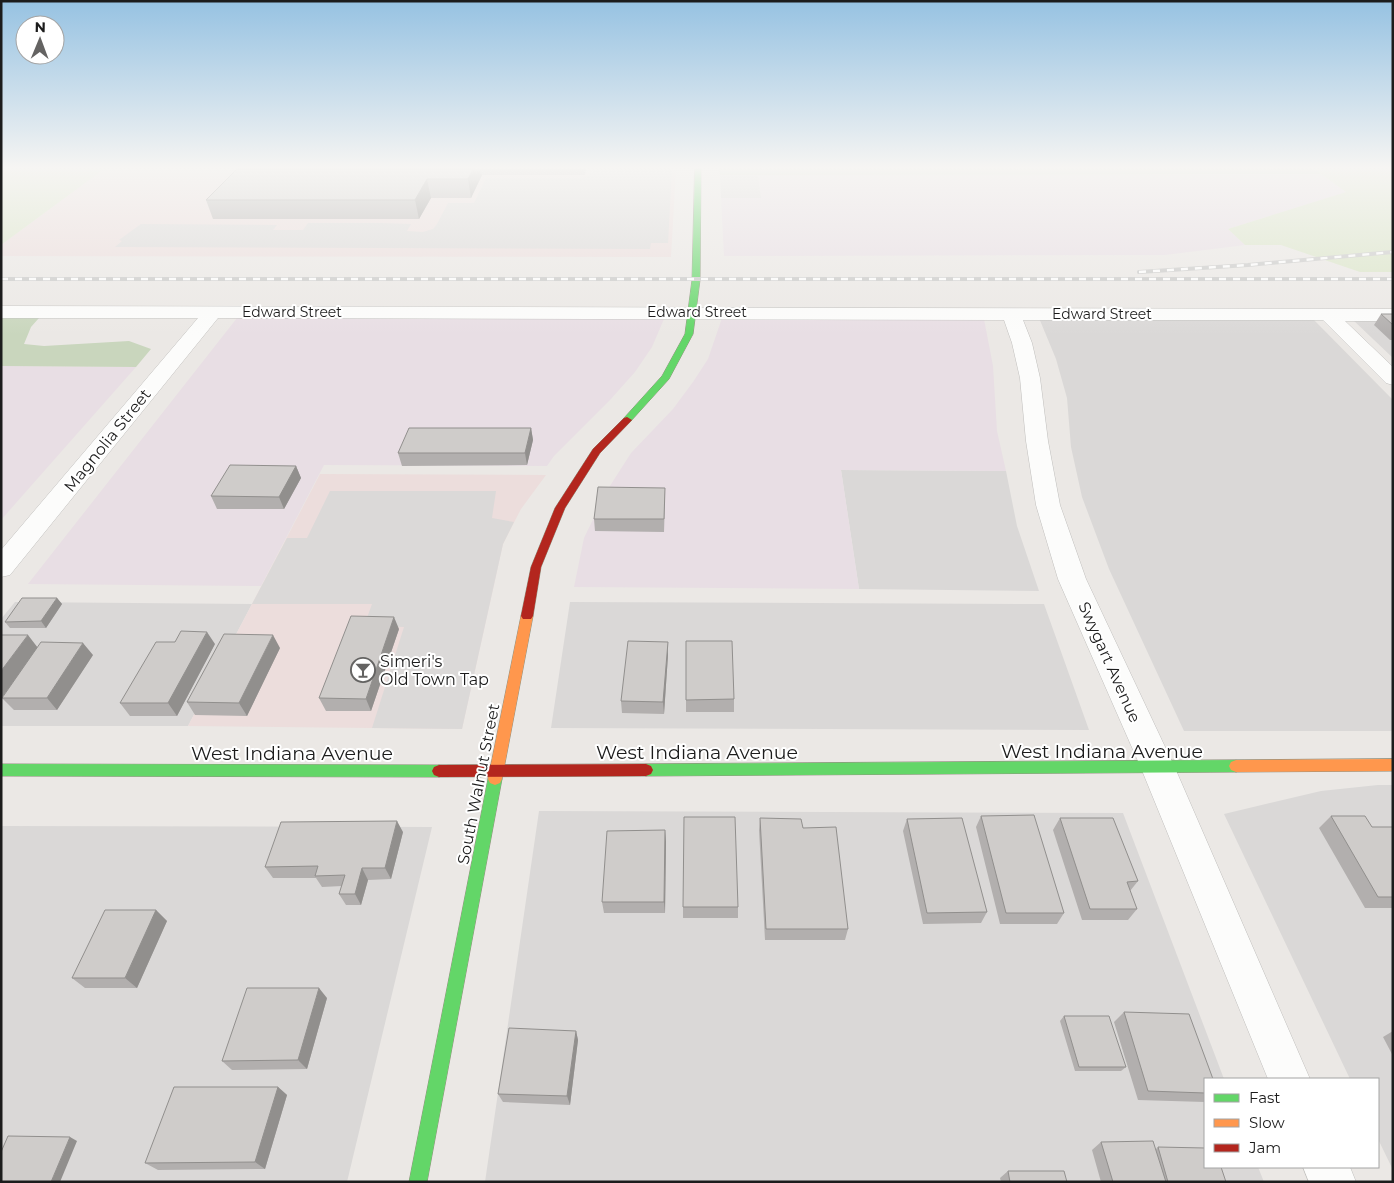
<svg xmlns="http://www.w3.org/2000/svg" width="1394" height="1183" font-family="Montserrat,sans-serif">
	<rect width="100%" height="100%" fill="#ebe8e5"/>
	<path fill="#dad8d7" d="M1039 318 1314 320 1393 400V731H1184L1109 569 1082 497 1071 447 1067 398 1056 359Z
		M1353 320H1393V358Z
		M841 470 1006 471 1017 526 1039 591 859 589Z
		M15 602 252 604 188 726H1V619Z
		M570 602 1044 604 1089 730 551 728Z
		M1378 785H1393V1170L1378 1139V1079H1350L1224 814 1321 791Z
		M539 811 1123 813 1224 1079H1205V1167H1258L1264 1182H485Z
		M1 826 432 827 347 1182H1Z"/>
	<path fill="#ecdddc" d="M104 169H676L671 257 1 256V245Z
		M320 474 546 475 521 509 503 544 462 729 188 726Z"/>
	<path fill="#e8dee4" d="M1321 174 1346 192 1228 229 1245 245 1165 255 724 256 721 198H761L758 175Z
		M237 318 664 319 652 347 635 372 610 400 554 456 547 466 324 465 261 586 28 584Z
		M722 318 984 319 993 366 997 431 1006 471 841 470 859 589 574 587 584 538 608 489 631 453 673 409 693 382 708 359Z
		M1 366 136 367 1 520Z"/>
	<path fill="#dae5c7" d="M1 169H104L1 245Z
		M1314 169H1393V272H1360L1281 245H1245L1228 229 1346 192Z"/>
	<path fill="#c9d6bd" d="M719 169H1314L1321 174 720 175Z
		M1 318H39L31 327 24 344 44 346 129 341 151 349 136 367 1 366Z"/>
	<path fill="#dbd9d8" d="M591 169H672L668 243H651L650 249 115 247 122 241 119 240 141 224 277 225 273 230H303L308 223H380L411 224 407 231 423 232 433 229 437 224 448 203H474L486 178H582L589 176Z
		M720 175H758L761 198H721Z
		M330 491H496L492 518 514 522 503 544 462 729 372 728 404 627 364 626 372 604H252L287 538H307Z"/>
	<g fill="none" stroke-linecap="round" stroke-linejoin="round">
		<defs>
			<path id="street" d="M1 306 1393 309V321H1345L1393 367V385L1386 383 1323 320H1023L1032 343 1040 378 1048 441 1060 505 1086 579 1175 768 1310 1079H1268L1141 768 1058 579 1036 505 1026 441 1020 378 1012 343 1004 320 218 318 10 575 1 577V550L198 318H1Z
				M1303 1167H1350L1356 1182H1309Z"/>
			<path id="fast" d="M695 169H701L700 280 693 334 669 379 630 422H624V418L662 376 685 334 692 280Z
				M1236 760 1241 762 1243 766 1241 770 1236 772 646 776 641 774 639 770 641 766 646 764Z
				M1 764 439 765 444 767 446 771 444 775 439 777 1 776Z
				M495 773 500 775 502 779 427 1182H409L488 779 490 775Z"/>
			<path id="slow" d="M527 612 531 613 533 616 502 779 500 783 495 785 490 783 488 779 521 616 523 613Z
				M1393 759V771L1236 772 1231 770 1229 766 1231 762 1236 760Z"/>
			<path id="jam" d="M627 417 632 420 600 453 565 508 541 567 533 616 531 619H523L521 616 531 567 555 508 593 449 624 418Z
				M646 764 651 766 653 770 651 774 646 776 439 777 434 775 432 771 434 767 439 765Z"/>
		</defs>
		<use href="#street" stroke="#c0bfbd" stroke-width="1"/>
		<use href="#fast" stroke="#92917f" stroke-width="1"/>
		<use href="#slow" stroke="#92917f" stroke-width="1"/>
		<use href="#jam" stroke="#92917f" stroke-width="1"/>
		<use href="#street" fill="#fcfcfb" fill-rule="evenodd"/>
		<use href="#fast" fill="#63d668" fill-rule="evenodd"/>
		<use href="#slow" fill="#ff974d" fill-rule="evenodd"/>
		<use href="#jam" fill="#b3261e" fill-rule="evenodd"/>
		<defs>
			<path id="rail" d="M1139 272 1248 265 1393 252
				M1 279H1393"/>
		</defs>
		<use href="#rail" stroke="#c9c9c8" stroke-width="4"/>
		<use href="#rail" stroke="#fff" stroke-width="2.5" stroke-dasharray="7" stroke-linecap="butt"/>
	</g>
	<path fill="#b2afae" d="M237 169H586L585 175H482L471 198H431L419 219H213L206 200Z
		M1381 314H1393V340H1390L1374 325Z
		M531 428 533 440 527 465 402 466 398 453Z
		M296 466 301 478 284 509H217L211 496Z
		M665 488V500L664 532 595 531 594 519Z
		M57 598 62 604 46 628H10L5 622Z
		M399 629 371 711H326L319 698Z
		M686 641 734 699V712H686Z
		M668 642V655L664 714 622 713 621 701Z
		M215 644 177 716H130L120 703Z
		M280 648 247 716 195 715 187 702Z
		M93 655 57 710H14L2 698Z
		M981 816 1064 913 1057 924H1000L976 827Z
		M1331 816 1372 827H1393V908H1365L1319 828Z
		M760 818 803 828 848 929 845 940H765L759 830Z
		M1060 818 1138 881 1130 891 1137 909 1128 920H1082L1053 830Z
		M907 819 987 912 981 923 923 924 903 831Z
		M665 830 666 842 665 913H604L602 902Z
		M403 832 391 879 368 880 361 905H346L339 894 342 886 322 887 316 878H273L265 867Z
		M683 907H738V918H683Z
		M156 910 167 921 137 988H85L72 978Z
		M327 998 307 1069 232 1070 222 1061Z
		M1124 1012 1205 1079V1102L1138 1100 1114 1022Z
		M1064 1016 1126 1067 1121 1071H1075L1060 1021Z
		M576 1031 578 1040 570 1105 503 1102 498 1094Z
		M1393 1031V1056L1383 1037Z
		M278 1087 287 1095 265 1169 158 1170 145 1163Z
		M1101 1142 1156 1149 1158 1147 1226 1182H1101L1092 1150Z
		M1008 1171 1067 1182H1001L1000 1178Z"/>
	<path fill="#918f8d" d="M473 169H481L482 175 471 198 468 179Z
		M427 179 431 198 419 219 415 200Z
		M531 428 533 440 527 465 525 453Z
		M296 466 301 478 284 509 279 497Z
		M57 598 62 604 46 628 41 621Z
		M394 617 399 629 371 711 366 699Z
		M207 632 215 644 177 716 168 703Z
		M28 635 38 648 1 699V671Z
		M273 635 280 648 247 716 239 703Z
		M668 642V655L664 714 663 702Z
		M83 643 93 655 57 710 47 698Z
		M397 821 403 832 391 879 385 868Z
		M665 830 666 842 665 913 664 902Z
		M362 868 368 880 361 905 355 894Z
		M156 910 167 921 137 988 125 978Z
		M319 988 327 998 307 1069 298 1060Z
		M576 1031 578 1040 570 1105 567 1096Z
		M278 1087 287 1095 265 1169 255 1162Z
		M70 1137 77 1141 60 1182H51Z"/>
	<path fill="#cfccca" stroke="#918f8d" d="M237 169H473L468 179H427L415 200H206Z
		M1381 314H1393V325Z
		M409 428H531L525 453H398Z
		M230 465 296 466 279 497 211 496Z
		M598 487 665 488 664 519H594Z
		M22 598H57L41 621 5 622Z
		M351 616 394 617 366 699 319 698Z
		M181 631 207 632 168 703H120L156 642H175Z
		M224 634 273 635 239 703 187 702Z
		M1 635H28L1 671Z
		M628 641 668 642 663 702 621 701Z
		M686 641H732L734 699 686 700Z
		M41 642 83 643 47 698H2Z
		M1034 815 1064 913H1006L981 816Z
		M1331 816H1365L1372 827H1393V897H1378Z
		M684 817H735L738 907H683Z
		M760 818 801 819 803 828 836 827 848 929H766Z
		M962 818 987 912 927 913 907 819Z
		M1060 818H1113L1138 881 1127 882 1137 909H1090Z
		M397 821 385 868H362L355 894H339L345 875 315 876 318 866 265 867 281 822Z
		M665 830 664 902H602L607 831Z
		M105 910H156L125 978H72Z
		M247 988H319L298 1060 222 1061Z
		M1124 1012 1189 1014 1213 1079H1205V1093L1148 1091Z
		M1064 1016H1109L1126 1067H1079Z
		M509 1028 576 1031 567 1096 498 1094Z
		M174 1087H278L255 1162 145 1163Z
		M8 1136 70 1137 51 1182H1V1152Z
		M1153 1141 1166 1182H1113L1101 1142Z
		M1158 1147 1205 1148V1167H1221L1226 1182H1168Z
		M1008 1171H1064L1067 1182H1010Z"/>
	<linearGradient id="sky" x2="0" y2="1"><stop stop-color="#96c2e2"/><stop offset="0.5" stop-color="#f6f5f3"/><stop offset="1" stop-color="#f6f5f3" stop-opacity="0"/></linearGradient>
	<rect width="1394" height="335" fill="url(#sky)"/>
	<defs>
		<symbol id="bar-ring" viewBox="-11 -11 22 22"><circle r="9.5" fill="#fff" stroke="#646362" stroke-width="1.5"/><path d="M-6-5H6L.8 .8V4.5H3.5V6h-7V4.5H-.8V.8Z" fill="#646362"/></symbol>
	</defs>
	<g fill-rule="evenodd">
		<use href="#bar-ring" x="349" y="656" width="28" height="28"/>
	</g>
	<g text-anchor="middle" stroke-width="4" stroke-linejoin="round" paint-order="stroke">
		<g font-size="14" fill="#1c1c1c" stroke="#fff">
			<text x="292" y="317">Edward Street</text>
			<text x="697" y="317">Edward Street</text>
			<text x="1102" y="319">Edward Street</text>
		</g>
		<g font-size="16" fill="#1c1c1c" stroke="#fff">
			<text transform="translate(107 440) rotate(-51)" y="6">Magnolia Street</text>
			<text transform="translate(1110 662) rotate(66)" y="6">Swygart Avenue</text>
			<text transform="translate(478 784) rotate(-79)" y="6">South Walnut Street</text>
		</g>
		<g font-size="16" fill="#1c1c1c" stroke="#fff" text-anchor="start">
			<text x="380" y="667">Simeri's<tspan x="380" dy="18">Old Town Tap</tspan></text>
		</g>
		<g font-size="19" fill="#1c1c1c" stroke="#fff">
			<text x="1102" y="758">West Indiana Avenue</text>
			<text x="697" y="759">West Indiana Avenue</text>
			<text x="292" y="760">West Indiana Avenue</text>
		</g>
	</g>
	<rect width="1394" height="1183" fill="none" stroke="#1c1c1c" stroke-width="5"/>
	<rect x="1204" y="1078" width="175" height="90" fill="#ffffff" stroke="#a4a4a4"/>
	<rect x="1214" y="1094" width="25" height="8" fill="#63d668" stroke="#a4a4a4"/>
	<text x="1249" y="1103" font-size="15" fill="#1c1c1c">Fast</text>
	<rect x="1214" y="1119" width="25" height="8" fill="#ff974d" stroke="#a4a4a4"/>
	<text x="1249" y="1128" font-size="15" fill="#1c1c1c">Slow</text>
	<rect x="1214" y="1144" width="25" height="8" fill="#b3261e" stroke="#a4a4a4"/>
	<text x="1249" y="1153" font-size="15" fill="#1c1c1c">Jam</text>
	<g transform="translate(40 40) rotate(1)"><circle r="24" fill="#ffffff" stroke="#a4a4a4"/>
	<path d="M0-4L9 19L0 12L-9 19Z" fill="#646362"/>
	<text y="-8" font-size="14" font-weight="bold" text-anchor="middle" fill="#1c1c1c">N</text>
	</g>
</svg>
